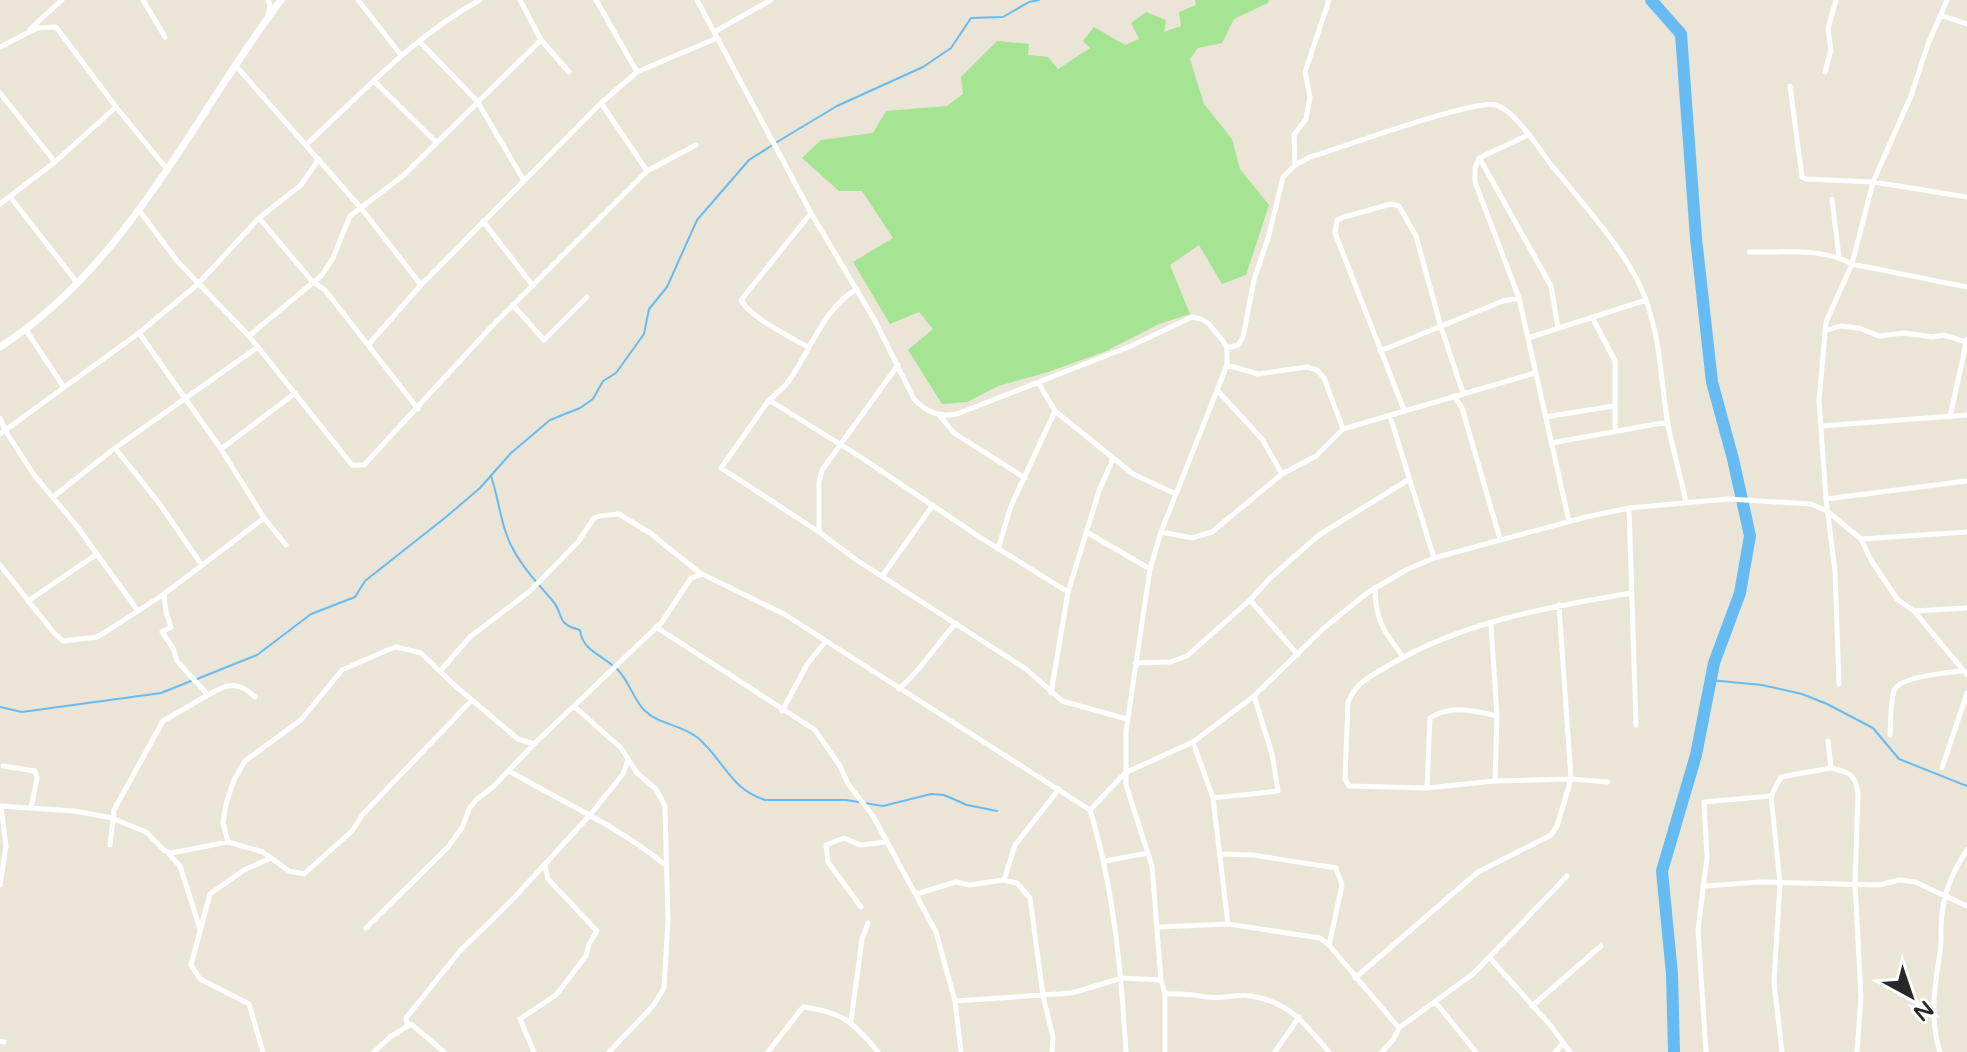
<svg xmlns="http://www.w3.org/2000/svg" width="1967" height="1052" font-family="'Varela Round',sans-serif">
	<rect width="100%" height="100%" fill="#ebe5d8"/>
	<path fill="#a4e492" d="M1195 0H1269L1268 3 1234 19 1222 43 1198 48 1190 59 1204 104 1232 139 1240 169 1269 205 1246 275 1222 284 1199 245 1170 265 1190 314 1159 324 1104 352 1048 372 998 386 967 402 942 404 908 350 933 329 919 312 890 324 853 262 893 238 862 191H839L802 158 821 140 873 133 886 111 947 106 963 94 961 77 997 41 1029 44 1028 55 1048 57 1058 69 1090 48 1083 41 1094 27 1125 45 1139 39 1131 23 1146 12 1166 20 1164 32 1181 26 1179 12 1196 5Z"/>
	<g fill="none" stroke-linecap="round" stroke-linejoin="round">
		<path stroke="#66bbf2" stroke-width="2" d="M777 142 837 106 923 67 951 48 971 18 1003 17 1029 2 1039 0
			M491 476C499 499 501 528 513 549 523 568 538 584 552 600 565 615 555 624 580 630 582 649 599 654 612 665
			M617 669C630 682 632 697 644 710 659 725 681 724 698 738 724 760 729 788 765 800H846L883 806 931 794 944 795 967 805 997 811
			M197 679 257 655 311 614 355 597 365 581 446 517 480 488 511 453 550 420 580 408 593 399 603 381 616 373 644 334 649 309 667 287 697 220 749 160 771 146
			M1710 680 1762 685 1802 694 1827 704 1873 728 1899 759 1967 786
			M0 707 22 712 161 693 191 681"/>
		<path stroke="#66bbf2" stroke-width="12" d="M1651 0 1681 34 1696 238 1712 382 1733 459 1750 536 1740 593 1714 663 1696 755 1662 871 1672 974 1674 1052"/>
		<path stroke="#fff" stroke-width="5" d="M143 0 165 37
			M358 0 401 55
			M520 0 541 40 569 72
			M596 0 637 72
			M697 0 811 213 874 319 914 399C927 412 939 418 957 414L1131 346 1192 317 1201 319 1209 324 1223 341 1227 348V365L1161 532 1150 569 1126 731V785L1152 866 1161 980 1165 994V1052
			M1940 15 1967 24
			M267 18 270 5 268 0
			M30 29 62 0
			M714 32 771 0
			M419 41 477 101 523 179
			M0 47 37 28 56 27 116 107 166 168
			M236 66 361 208 421 285
			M1825 72 1831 50 1828 29 1836 0
			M374 81 436 142
			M1790 86 1802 177 1806 179 1873 182 1967 197
			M0 93 55 162
			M601 103 647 171
			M1528 135 1479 158 1475 168V182L1519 298 1569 521
			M307 144C362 93 414 36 480 0
			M1480 159 1551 286 1558 328
			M1295 165 1294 135 1306 119 1310 97 1305 72 1329 0
			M11 198 78 284
			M1832 199 1839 257
			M0 204 55 162 116 107
			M139 210 178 262 249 336 352 465H364L492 326 647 171 696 145
			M259 218 312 281 325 290 418 409
			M483 221 533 286
			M1749 252C1782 253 1822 247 1852 264L1967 287
			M857 289C823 308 810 352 788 382 783 389 776 394 769 400L859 456 978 536 1068 592
			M513 305 544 340 587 297
			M1592 317 1615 361V432
			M26 330 63 386
			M1825 331 1840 326 1859 328 1879 336 1904 333 1933 337 1944 335 1966 342
			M139 333 221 449 264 518 286 545
			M249 336 322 275 333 258 350 216 404 175 541 40
			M1528 338 1646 300
			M368 345 421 285 601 103 637 72 717 38
			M808 347C790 337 750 317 741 300L811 213
			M1227 348 1238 345 1243 337 1254 280 1269 235 1283 177 1295 165 1310 157C1341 148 1473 99 1496 105 1514 110 1538 147 1549 162 1580 201 1630 254 1646 300 1660 339 1661 379 1667 419 1672 447 1680 474 1686 502
			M1380 351 1503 301 1519 298
			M1227 365 1258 374 1307 367 1317 370 1324 378 1343 429
			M1218 391 1262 439 1282 474
			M1454 396 1462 408 1500 539
			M769 400 721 468 819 532 855 559 1026 669 1062 701 1127 719
			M1404 410 1335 233 1337 220 1344 217 1391 204 1399 206 1416 236 1441 327 1463 393
			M1055 411 1133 474 1176 494
			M939 415 954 433 1025 478
			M1390 416 1434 558
			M1545 417 1614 406
			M1950 417 1967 339
			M0 418 5 430 34 475 76 525 138 611
			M1821 426 1967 415
			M0 434 139 333 198 284 259 218 301 185 319 159
			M1551 443 1668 422
			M115 448 159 503 201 564
			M221 449 295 393
			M53 497 115 448 258 347
			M1826 499 1967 481
			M1629 508 1636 725
			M819 532V482L822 470 898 365
			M1161 532 1192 538 1212 532 1282 474 1316 456 1343 429 1535 373
			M1088 533 1150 569
			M1861 539 1871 560 1897 599 1914 611 1967 675
			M998 549 1011 506 1055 411 1039 384
			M0 565 54 633 63 641 97 637 107 631 164 594 264 518
			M883 575 933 505
			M1375 587C1375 621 1384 631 1403 657
			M164 595 166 612 171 627 162 632 173 648 177 661 208 695C227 684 238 680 255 697
			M1250 600 1298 655
			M28 601 97 554
			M1914 611 1967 608
			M1491 624 1497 716 1495 781
			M656 627 815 730 840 766 848 784 873 816 936 932 955 1001 961 1052
			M1135 663 1170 662 1187 656 1250 600 1270 578 1319 535 1408 480
			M441 670 470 637 530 591 578 542 594 518 599 516 619 514 650 533 701 574
			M1839 684 1835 571 1826 499 1819 401 1826 322 1852 264 1873 182 1911 96 1928 44 1947 0
			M899 689C921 670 936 645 956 623
			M1051 693 1068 592 1099 491 1113 459
			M472 700 363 814 352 831 304 874 289 871 263 852 228 842 223 823 226 804 234 780 245 761 301 720 342 670 390 649 396 647 421 653 453 684 518 739 534 744
			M575 707 621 748 637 773 656 789 665 806 668 921 664 988 653 1006 609 1052
			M782 711 808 663 826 641
			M1890 735C1891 724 1890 698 1895 689 1901 677 1949 672 1962 671
			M1828 741 1831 768C1848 772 1856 774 1858 793L1855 883 1861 997 1857 1052
			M1193 742 1213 798 1228 924
			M3 766 35 771 37 778 31 808
			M1942 768 1967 693
			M509 771C560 801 618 826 664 864
			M1608 782 1571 779 1495 781 1427 788 1349 786 1345 779 1348 702C1356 683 1370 676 1388 666 1461 622 1548 607 1631 593
			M1427 788 1430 718C1451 704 1475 711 1497 716
			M1213 798 1278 791 1272 754 1254 696
			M0 806 74 811 112 818 146 832 165 851 171 853 228 842
			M1090 810 1125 773 1193 742 1254 696 1324 628 1367 593 1406 570 1434 558 1586 517 1629 508 1728 499 1811 504 1827 511 1861 539 1967 532
			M110 845 114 810 163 721 208 695
			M169 854 180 866 200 929
			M1219 854 1253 855 1336 868 1342 885 1329 945
			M1105 861 1148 853
			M1004 880 1015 845 1059 789
			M0 885 6 846 1 807
			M1705 886 1761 882 1879 885 1899 880 1915 882 1967 906
			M916 894 956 882 969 885 1004 880 1017 883 1030 898 1043 996 1053 1037 1052 1052
			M861 907 828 862 826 845 844 838 860 845 886 842
			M1158 927 1228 924 1320 938 1329 945 1399 1028
			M366 928 448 847 463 826 469 809 476 800 494 786 534 744 662 622 691 578 702 574 784 614 1090 810C1114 889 1121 970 1126 1052
			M1489 957 1551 1026 1570 1052
			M1355 978 1478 872 1551 835 1557 826 1571 779 1559 605
			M1165 994C1182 993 1192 995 1208 997 1222 999 1237 994 1251 996 1290 1002 1305 1024 1329 1052
			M955 1001 1072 993 1122 978 1161 980
			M1436 1003 1476 1052
			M1532 1006 1601 946
			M851 1021 862 939 868 923
			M407 1025 406 1018 459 952 512 900 590 815 623 774 628 760
			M0 1041 4 1042
			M263 1052 249 1004 200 979 191 965 210 894 244 870 271 858
			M374 1052 390 1037 411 1024 444 1052
			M534 1052 520 1019 556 995 586 956 589 944 597 931 548 879 545 866
			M768 1052 803 1007C843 1012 853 1022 878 1052
			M1275 1052 1299 1017
			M1382 1052 1393 1040 1399 1028 1474 973 1567 876
			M1555 1052 1563 1044
			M1706 1052 1698 930 1707 857 1704 802 1771 796
			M1782 1052 1774 982 1780 883 1771 796 1781 777 1831 768
			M1940 1052C1929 1019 1935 985 1940 952 1942 940 1940 927 1942 914 1944 892 1955 868 1967 850"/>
		<path stroke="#fff" stroke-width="7" d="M0 347C127 266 193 117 281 0"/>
	</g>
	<g transform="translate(1911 996) rotate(140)" stroke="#ffffff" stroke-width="6" paint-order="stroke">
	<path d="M0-6L14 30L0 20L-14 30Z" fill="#282828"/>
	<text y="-12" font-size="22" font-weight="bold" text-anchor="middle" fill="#282828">N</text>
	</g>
</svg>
